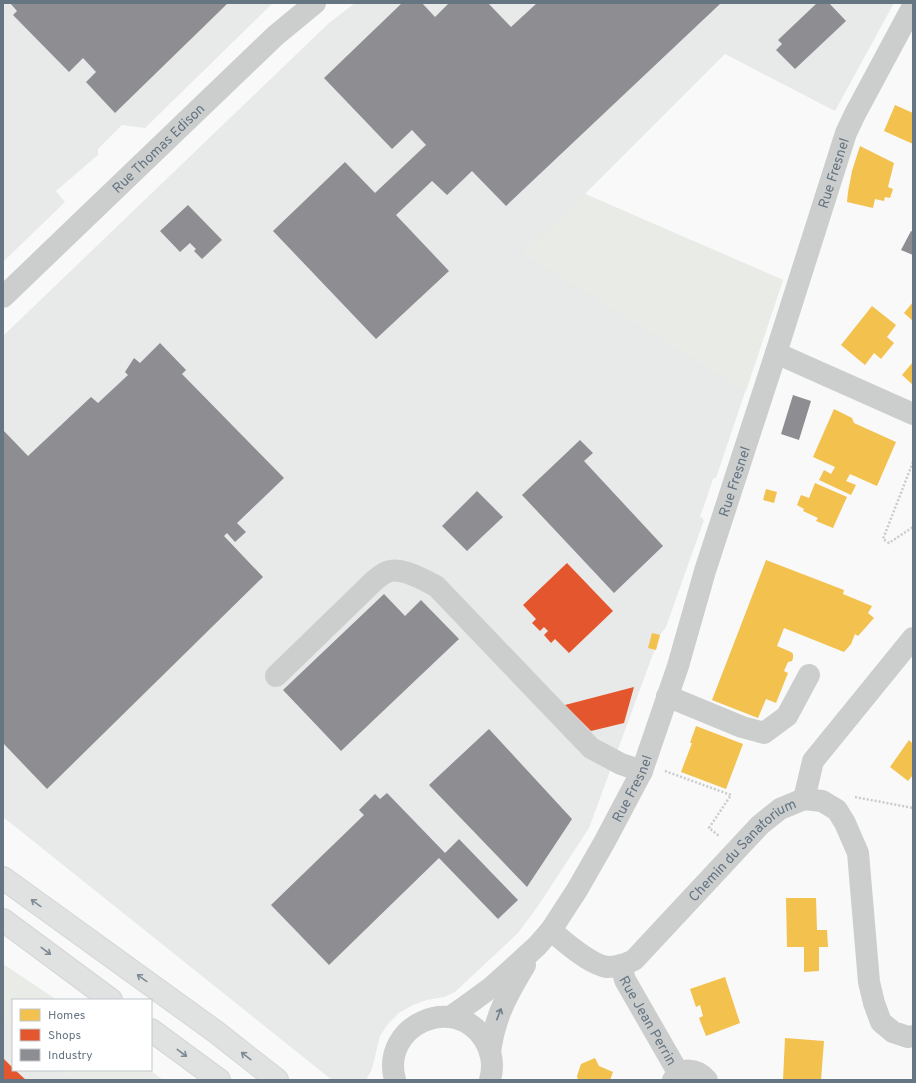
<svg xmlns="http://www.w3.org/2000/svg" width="916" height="1083" font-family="Overpass,sans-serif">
	<rect width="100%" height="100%" fill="#f9f9f9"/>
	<path fill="#e8e9e9" d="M3 3H273L145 128 122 125 98 149V155L56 191 65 202 3 262Z
		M355 3H894L835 111 725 54 585 194 783 280 716 478 713 479 706 500 700 516 704 520 666 627 660 635 589 828 538 906 518 933 455 992 444 997 427 1000 413 1005 399 1013 388 1024 380 1036 372 1069 366 1080H332L3 817V336L329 23Z
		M3 1016 13 1025V1070H61L72 1080H3Z"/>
	<path fill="#e8ebe6" d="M585 194 783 280 746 391 522 253Z
		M3 964 57 1000H13V1025L3 1016Z
		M61 1070H150L163 1080H72Z"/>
	<path fill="#f2c14e" d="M895 105 913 113V144L884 131Z
		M860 146 894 163 888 187 893 189 890 198 885 197 884 201 875 199 873 208 847 202 848 192 852 171Z
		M913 302V321L904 313Z
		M872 306 896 325 887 337 894 343 881 359 874 353 865 365 841 345Z
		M913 362V385L902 375Z
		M834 409 852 418 854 423 896 442 877 486 850 474 846 481 856 485 851 495 819 480 824 470 831 474 835 467 813 457Z
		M815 483 847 497 833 528 816 521 818 518 803 511 804 509 797 505 801 495 809 498Z
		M766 489 777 492 774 503 763 500Z
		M766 560 844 590 843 594 872 606 868 613 874 618 858 636 855 634 851 644 844 652 784 628 777 646 791 652 793 654V658L792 661 788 662 784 671 788 673 776 703 766 699 758 718 712 700Z
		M652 633 660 635 656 650 648 648Z
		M696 726 743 744 726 789 681 772 692 743H690Z
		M909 740 913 744V775L908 781 890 767Z
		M786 898H816L817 930H827L828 947H819V971L804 972V947H787Z
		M725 977 740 1023 706 1036 699 1018 703 1016 700 1005 696 1007 690 989Z
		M785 1038 824 1041 821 1080H783Z
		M595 1058 599 1066 613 1072 610 1080H578L577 1076 581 1064Z"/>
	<path fill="#e4572e" d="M567 563 613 611 569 653 555 639 551 643 544 635 548 631 544 627 540 631 532 623 536 619 523 605Z
		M634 687 624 723 591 731 565 705Z
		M3 1058 13 1068V1070H15L26 1080H3Z"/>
	<path fill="#8d8d92" d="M10 3H228L115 113 86 82 96 72 83 58 69 72 13 15 17 11Z
		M402 3H422L435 17 449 3H488L511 27 537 3H721L506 206 472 171 447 195 432 181 396 215 449 271 376 339 273 231 345 162 375 193 426 145 412 130 392 149 324 78Z
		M817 3H829L846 21 795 69 776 50 782 44 778 40Z
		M188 205 222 240 202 259 194 251 196 249 190 243 180 252 160 231Z
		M911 231 913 232V255L901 250Z
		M160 343 186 370 182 374 284 478 237 523 246 532 235 542 227 533 224 536 263 577 47 789 3 743V430L28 456 91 397 98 403 128 375 125 372 134 358 140 363Z
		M793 395 811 401 799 440 781 434Z
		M580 440 593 453 584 461 663 546 614 593 522 495Z
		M477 491 503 517 467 551 442 526Z
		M384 594 405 616 421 600 459 639 341 751 283 690Z
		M489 729 572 819 527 887 429 785Z
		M387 793 445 853 459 839 518 900 498 919 439 858 329 965 271 905 364 815 359 810 375 794 380 799Z"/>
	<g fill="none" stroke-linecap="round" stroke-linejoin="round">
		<defs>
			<path id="trunk" d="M3 878 216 1032 277 1080
				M3 920 111 1000
				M151 1030 219 1080"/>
		</defs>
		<use href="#trunk" stroke="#d5d6d6" stroke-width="24"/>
		<path stroke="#cacbcc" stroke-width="2.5" stroke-dasharray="2 2" stroke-linecap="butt" d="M913 462 883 539 889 543 913 527
			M665 771 731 795 709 828 719 836
			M855 797 913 808"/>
		<g stroke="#cccece" stroke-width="22">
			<path d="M776 353 913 414"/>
			<path d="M276 676 375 580C378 578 382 574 385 573 400 565 422 579 436 586L591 748 621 764 642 771"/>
			<path d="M667 696 742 727 764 733 787 716 809 675"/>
			<path d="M804 799 813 761 913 638"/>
			<path id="s1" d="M551 930C563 941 591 965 607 967 617 967 626 964 634 960L760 825 780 809 804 799 822 801 837 810 845 823 858 853 869 982 874 1003 881 1022 893 1032 908 1037 913 1036"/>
			<path id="s2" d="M621 965 625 980 679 1074"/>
			<path id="s3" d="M450 1017 463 1008 493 986 537 946 551 930 577 890 605 841 642 771 678 666 705 571 776 353 846 133 855 114 913 6"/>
			<path d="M490 1052C495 1016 507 995 525 965"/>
			<path d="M673 1080C682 1067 697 1068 707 1080"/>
		</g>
		<g stroke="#cccece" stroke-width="22">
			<path id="s4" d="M3 297 275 36 315 3"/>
			<path d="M395 1080C380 1026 454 992 484 1039 492 1052 494 1066 490 1080"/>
		</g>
		<use href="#trunk" stroke="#e0e1e1" stroke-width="22"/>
	</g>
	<defs><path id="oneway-shaft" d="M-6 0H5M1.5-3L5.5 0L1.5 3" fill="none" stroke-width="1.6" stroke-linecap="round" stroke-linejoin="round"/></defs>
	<g stroke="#7e8b95">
		<use href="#oneway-shaft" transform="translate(36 903) rotate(-144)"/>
		<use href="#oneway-shaft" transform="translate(46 951) rotate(37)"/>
		<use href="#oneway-shaft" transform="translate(142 978) rotate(-144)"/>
		<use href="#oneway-shaft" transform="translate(182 1053) rotate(37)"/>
		<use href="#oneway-shaft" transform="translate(246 1056) rotate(-142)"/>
	</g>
	<use stroke="#6f7e8a" href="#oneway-shaft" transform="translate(499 1014) rotate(-69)"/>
	<g text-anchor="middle" stroke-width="4" stroke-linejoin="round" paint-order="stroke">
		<g font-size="14" fill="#657582" stroke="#fff">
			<text dy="5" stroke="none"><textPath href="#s4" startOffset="215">Rue Thomas Edison</textPath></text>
			<text dy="5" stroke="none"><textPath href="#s3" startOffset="945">Rue Fresnel</textPath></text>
			<text dy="5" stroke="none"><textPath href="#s3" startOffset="621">Rue Fresnel</textPath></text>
			<text dy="5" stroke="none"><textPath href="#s3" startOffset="297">Rue Fresnel</textPath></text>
			<text dy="5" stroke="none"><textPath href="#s1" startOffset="251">Chemin du Sanatorium</textPath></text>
			<text dy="5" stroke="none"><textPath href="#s2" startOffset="62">Rue Jean Perrin</textPath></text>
		</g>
	</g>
	<rect width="916" height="1083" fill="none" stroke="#657582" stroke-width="8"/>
	<rect x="12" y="999" width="140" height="72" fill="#ffffff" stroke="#c1c8cd"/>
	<rect x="20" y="1009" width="20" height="12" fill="#f2c14e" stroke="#c1c8cd"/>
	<text x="48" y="1019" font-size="12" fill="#657582">Homes</text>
	<rect x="20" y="1029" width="20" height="12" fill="#e4572e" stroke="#c1c8cd"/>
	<text x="48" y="1039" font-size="12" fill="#657582">Shops</text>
	<rect x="20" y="1049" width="20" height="12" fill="#8d8d92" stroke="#c1c8cd"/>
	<text x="48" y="1059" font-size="12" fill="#657582">Industry</text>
</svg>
